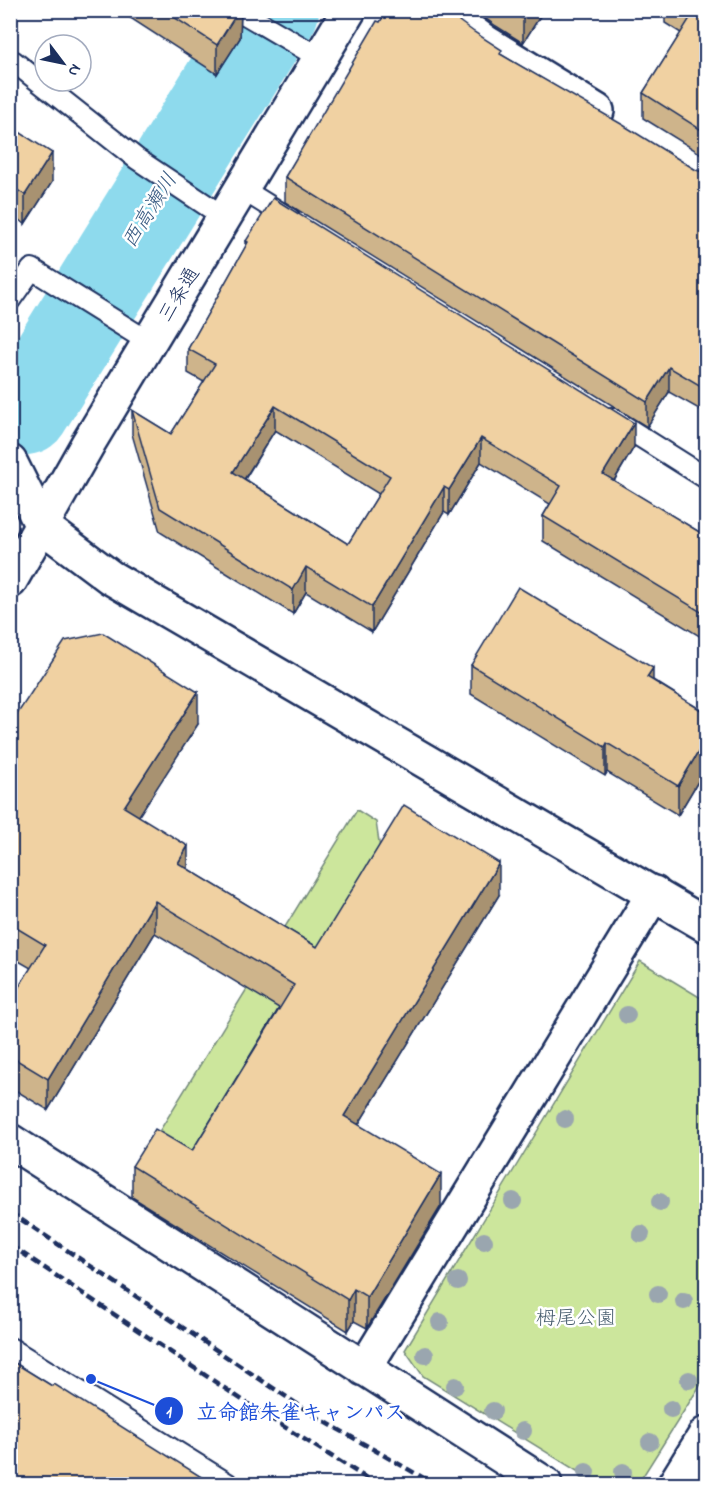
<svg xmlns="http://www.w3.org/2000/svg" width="717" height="1495" font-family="'Indie Flower','Klee One',sans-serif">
	<rect width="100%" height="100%" fill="#fff"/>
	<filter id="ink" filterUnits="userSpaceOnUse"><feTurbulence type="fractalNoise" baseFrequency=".0167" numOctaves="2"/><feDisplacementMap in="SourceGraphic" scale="12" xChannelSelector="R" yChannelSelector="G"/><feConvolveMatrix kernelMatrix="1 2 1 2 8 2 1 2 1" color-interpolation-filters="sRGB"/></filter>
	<g filter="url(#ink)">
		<path fill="#cce69c" stroke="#748a7d" stroke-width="1.5" d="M357 810 376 822 380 849 192 1157 157 1135Z
			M640 961 706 1001V1376L638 1484H598L423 1376 405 1350Z"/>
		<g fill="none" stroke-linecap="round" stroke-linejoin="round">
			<path stroke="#8edaed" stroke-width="90" d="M25 410 274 10"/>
			<defs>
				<path id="lane" d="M238 10 320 58
					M13 61 137 159 224 217
					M242 189 290 219
					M10 300 32 269 149 342
					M611 418 706 478
					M10 1348 228 1484"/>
				<path id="street" d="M442 10 485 42 597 111
					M10 462 42 526
					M10 1141 545 1484
					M364 1369 654 893"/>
				<path id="secondary" d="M42 526 110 577 706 925
					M10 581 89 442 349 10
					M675 1484 706 1434"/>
			</defs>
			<use href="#lane" stroke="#1b2f5e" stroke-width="24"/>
			<use href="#street" stroke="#1b2f5e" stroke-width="38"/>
			<use href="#secondary" stroke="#1b2f5e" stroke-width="38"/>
			<use href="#lane" stroke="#fff" stroke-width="20"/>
			<use href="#street" stroke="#fff" stroke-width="33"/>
			<use href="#secondary" stroke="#fff" stroke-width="33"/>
			<path stroke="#1b2f5e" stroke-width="4.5" stroke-dasharray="9 4.5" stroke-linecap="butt" d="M10 1212 315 1416 434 1484
				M10 1245 262 1413 376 1484"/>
		</g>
		<g fill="#9aa6af">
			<circle cx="627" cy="1015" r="9"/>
			<circle cx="565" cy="1119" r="9"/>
			<circle cx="513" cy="1201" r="9"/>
			<circle cx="660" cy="1202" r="9"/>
			<circle cx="641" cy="1234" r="9"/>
			<circle cx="484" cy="1241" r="9"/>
			<circle cx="458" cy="1281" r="9"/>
			<circle cx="658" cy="1294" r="9"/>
			<circle cx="684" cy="1301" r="9"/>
			<circle cx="440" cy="1322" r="9"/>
			<circle cx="425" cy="1355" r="9"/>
			<circle cx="689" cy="1380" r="9"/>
			<circle cx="455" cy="1386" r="9"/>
			<circle cx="671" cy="1409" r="9"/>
			<circle cx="493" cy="1411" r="9"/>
			<circle cx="523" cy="1431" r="9"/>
			<circle cx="650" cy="1442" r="9"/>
			<circle cx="586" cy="1472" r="9"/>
			<circle cx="623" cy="1472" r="9"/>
		</g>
		<path fill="#ceb48b" stroke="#1b2f5e" stroke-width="1.5" fill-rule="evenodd" d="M118 10H241L240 38 217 74Z
			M474 10H544L523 43 496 26Z
			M665 10H706V157L643 118V93L681 33 665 23Z
			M380 22 502 55 696 170 706 173V413L669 392 647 427 285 202V177Z
			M10 126 52 182 25 224 10 214Z
			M246 241 634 447 614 481 706 536V640L543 541V516L550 504 481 462 449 515 444 512 372 632 306 592 293 614 160 532 132 434V410L171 434 204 382 188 373V349L246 246ZM275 430 379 494 348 544 245 479Z
			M471 665 653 680 706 713V768L678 815 607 772 605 776 471 694Z
			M198 724 138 816 188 869 317 947 499 895 358 1125 441 1206 367 1328 354 1321 348 1331 132 1197V1166L192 1151 279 1008 155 933 48 1110 10 1087V1001L31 968 10 956V725Z
			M10 1360 52 1386 214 1485H10Z"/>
		<path fill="#a89271" stroke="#1b2f5e" stroke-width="1.5" d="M235 10H241L240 38 217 74V45Z
			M528 10H544L523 43V19Z
			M52 153V182L25 224V195Z
			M669 367V392L647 427V402Z
			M275 406V430L233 497V472Z
			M634 423V447L603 499V474Z
			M481 438V462L449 515V490Z
			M444 487V512L372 632V607Z
			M306 567V592L293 614V590Z
			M653 668V697L647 677Z
			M198 692V724L124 839V807Z
			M706 739V768L678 815V786Z
			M607 743V772L605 776V747Z
			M188 846V877L178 863Z
			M499 863V895L344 1148V1116Z
			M155 901V933L48 1110V1079Z
			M441 1174V1206L367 1328V1297Z
			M354 1289V1321L348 1331V1300Z"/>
		<path fill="#f0d1a2" stroke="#1b2f5e" stroke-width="1.5" fill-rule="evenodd" d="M163 10H239L217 45Z
			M387 10H444L474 32 502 50 500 54 623 125 696 170 706 173V389L669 367 647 402 285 177 377 21 380 22Z
			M510 10H528L523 19Z
			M685 10H706V133L643 93 692 15Z
			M10 126 52 153 25 195 10 185Z
			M273 198 634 423 603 474 706 536V615L543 516 561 486 481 438 449 490 444 487 372 607 306 567 293 590 160 508 132 410 171 434 215 364 188 349 248 242 246 241ZM275 406 390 476 348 544 233 472Z
			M518 587 653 668 647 677 706 713V739L678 786 607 743 605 747 471 665Z
			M103 633 198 692 124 807 188 846 178 863 317 947 404 805 499 863 344 1116 441 1174 367 1297 354 1289 348 1300 132 1166 155 1129 192 1151 294 985 155 901 48 1079 10 1056V1001L45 945 10 924V725L65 641Z
			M10 1360 52 1386 54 1384 214 1485H28L10 1474Z"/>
	</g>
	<g text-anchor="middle" stroke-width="5" stroke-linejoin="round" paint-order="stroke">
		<g font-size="20" fill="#1b2f5e" stroke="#fff">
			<text transform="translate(178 294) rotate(-59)" y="7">三条通</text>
		</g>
		<g font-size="20" fill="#475d6e" stroke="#fff">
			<text x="576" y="1324">栂尾公園</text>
		</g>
		<g font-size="21" font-style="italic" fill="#385a82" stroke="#fff">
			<text transform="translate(149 210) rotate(-58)" y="7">西高瀬川</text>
		</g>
	</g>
	<path fill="none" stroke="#1d4ed8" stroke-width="2" d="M91 1379L169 1411"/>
	<g fill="#1d4ed8" stroke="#fff" stroke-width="2">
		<circle cx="91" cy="1379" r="6"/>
		<circle cx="169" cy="1411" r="15"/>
	</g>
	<g font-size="18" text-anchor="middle" font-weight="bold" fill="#fff">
		<text x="169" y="1417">1</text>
	</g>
	<g font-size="21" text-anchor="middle" font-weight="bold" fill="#1d4ed8" stroke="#fff" stroke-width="5" stroke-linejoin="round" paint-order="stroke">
		<text x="301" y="1419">立命館朱雀キャンパス</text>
	</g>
	<rect width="717" height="1495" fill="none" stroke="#fff" stroke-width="36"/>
	<rect x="18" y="18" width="681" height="1459" fill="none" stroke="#1b2f5e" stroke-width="2" filter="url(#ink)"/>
	<g transform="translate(63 63) rotate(122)"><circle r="28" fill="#ffffff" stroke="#a4acbf" stroke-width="1.5"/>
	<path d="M0-4.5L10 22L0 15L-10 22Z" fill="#1b2f5e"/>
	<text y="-9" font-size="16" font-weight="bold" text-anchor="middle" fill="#1b2f5e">N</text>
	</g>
</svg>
